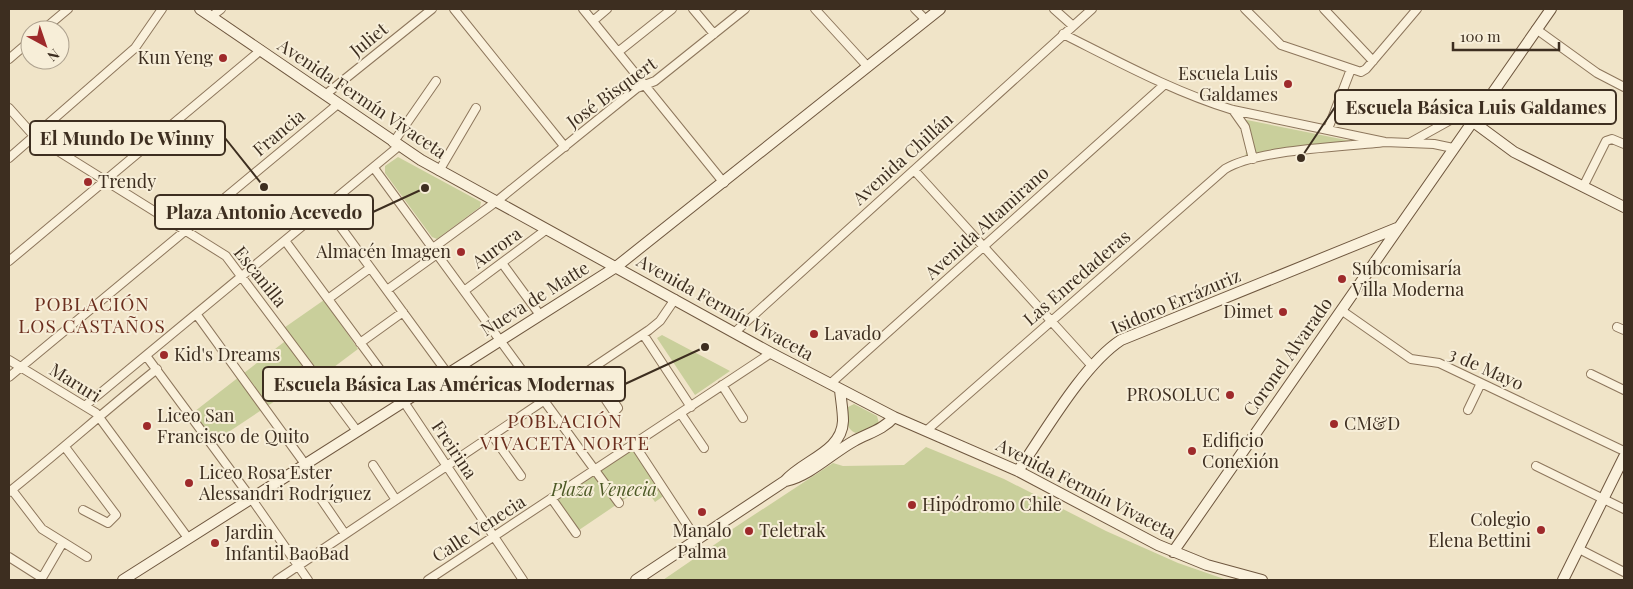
<svg xmlns="http://www.w3.org/2000/svg" width="1633" height="589" font-family="'Playfair Display',serif">
	<rect width="100%" height="100%" fill="#f0e4c8"/>
	<path fill="#c9cf9b" d="M1237 118 1356 142 1245 161 1247 142Z
		M398 157 481 202 480 207 437 239 432 237 385 173V166Z
		M324 300 358 349 318 379 314 375 212 443 190 415 288 339 281 330Z
		M662 335 730 371 695 395 657 338Z
		M854 404 877 416 879 423 877 426 856 433C845 429 847 418 846 408Z
		M926 447 1004 479 1106 531 1178 563 1227 580H663L730 534 731 530 833 463 843 466 904 465Z
		M631 450H634L665 495 655 502 644 486 579 530 557 501 558 499Z"/>
	<g fill="none" stroke-linecap="round" stroke-linejoin="round">
		<defs>
			<path id="street" d="M454 9 565 147
				M583 9 724 183
				M693 9 714 34
				M815 9 868 67
				M915 9 926 20
				M1054 9 1073 26
				M1245 9 1281 45 1361 72 1366 69 1417 9
				M1324 9 1373 61
				M212 16 221 9
				M593 21 607 9
				M1536 29 1597 73 1624 87
				M43 30 68 9
				M1063 34C1119 62 1174 92 1233 110L1385 142 1434 144 1453 148
				M618 52 672 9
				M9 59 30 41
				M325 95 432 9
				M9 108 34 136 226 256 357 431
				M1233 110 1245 127 1253 159
				M1328 129 1351 69
				M1411 142 1456 117 1462 116 1472 121
				M393 143 436 81
				M9 158 135 48 162 9
				M374 168 619 503
				M914 170 1092 366
				M439 171 476 108
				M1583 187 1606 141 1612 139 1624 144
				M326 207 448 374
				M286 242 404 402 523 580
				M433 248 497 201 637 88 655 81 745 9
				M9 261 261 50
				M502 263 540 315
				M387 290 437 254
				M464 291 547 229
				M328 299 370 268
				M1341 310 1411 359 1439 363 1624 451
				M197 315 305 464
				M1617 327 1624 330
				M735 332 1092 9
				M643 334 691 407
				M360 343 403 312
				M147 357 251 498 308 580
				M9 360 96 413 188 538
				M587 372 614 412 618 408 592 369
				M1591 374 1624 390
				M9 377 338 104
				M830 384 1165 84
				M722 385 743 418
				M86 405 399 146
				M1468 410 1481 383
				M681 414 704 448
				M926 431 1225 169C1258 149 1345 147 1385 142
				M492 435 521 476
				M634 444 697 540
				M65 447 116 515 108 523 83 510
				M373 465 396 500
				M1536 466 1624 509
				M12 490 42 529 87 557
				M9 492C59 452 107 409 157 369
				M321 499 345 534
				M552 499 576 533
				M1579 549 1624 572
				M9 557 42 578 63 542
				M277 580 649 330 660 321 675 299
				M428 580 771 353"/>
			<path id="secondary" d="M200 9 421 160 771 353 894 417 1018 471 1158 545 1207 565 1262 580
				M1472 121 1514 152 1624 207
				M1018 471C1045 432 1083 365 1121 340L1397 228
				M786 481C811 475 832 453 854 441 868 433 883 430 894 417
				M1173 552 1551 9
				M123 580 616 267 940 9
				M636 580 785 481C803 460 842 452 843 421 843 411 841 400 840 390
				M1563 580 1624 457"/>
		</defs>
		<use href="#street" stroke="#8d765c" stroke-width="10"/>
		<use href="#secondary" stroke="#6f573f" stroke-width="12"/>
		<use href="#street" stroke="#faf1dc" stroke-width="8"/>
		<use href="#secondary" stroke="#faf1dc" stroke-width="10"/>
	</g>
	<g fill="#9e2a2b" stroke="#f7eed8" stroke-width="2">
		<circle cx="223" cy="58" r="5"/>
		<circle cx="1288" cy="84" r="5"/>
		<circle cx="88" cy="182" r="5"/>
		<circle cx="461" cy="252" r="5"/>
		<circle cx="1342" cy="279" r="5"/>
		<circle cx="1283" cy="312" r="5"/>
		<circle cx="814" cy="334" r="5"/>
		<circle cx="164" cy="355" r="5"/>
		<circle cx="1230" cy="395" r="5"/>
		<circle cx="1334" cy="424" r="5"/>
		<circle cx="147" cy="426" r="5"/>
		<circle cx="1192" cy="451" r="5"/>
		<circle cx="189" cy="483" r="5"/>
		<circle cx="912" cy="505" r="5"/>
		<circle cx="702" cy="512" r="5"/>
		<circle cx="1541" cy="530" r="5"/>
		<circle cx="749" cy="531" r="5"/>
		<circle cx="215" cy="543" r="5"/>
	</g>
	<g text-anchor="middle" stroke-width="4" stroke-linejoin="round" paint-order="stroke">
		<g font-size="18" fill="#3d2e20" stroke="#f7eed8">
			<text transform="translate(369 40) rotate(-39)" y="6">Juliet</text>
			<text transform="translate(612 93) rotate(-36)" y="6">José Bisquert</text>
			<text transform="translate(362 99) rotate(34)" y="6">Avenida Fermín Vivaceta</text>
			<text transform="translate(279 133) rotate(-40)" y="6">Francia</text>
			<text transform="translate(903 159) rotate(-42)" y="6">Avenida Chillán</text>
			<text transform="translate(987 223) rotate(-42)" y="6">Avenida Altamirano</text>
			<text transform="translate(497 248) rotate(-36)" y="6">Aurora</text>
			<text transform="translate(260 277) rotate(51)" y="6">Escanilla</text>
			<text transform="translate(1077 278) rotate(-41)" y="6">Las Enredaderas</text>
			<text transform="translate(535 299) rotate(-32)" y="6">Nueva de Matte</text>
			<text transform="translate(1176 302) rotate(-23)" y="6">Isidoro Errázuriz</text>
			<text transform="translate(725 308) rotate(29)" y="6">Avenida Fermín Vivaceta</text>
			<text transform="translate(1288 357) rotate(-55)" y="6">Coronel Alvarado</text>
			<text transform="translate(1486 369) rotate(24)" y="6">3 de Mayo</text>
			<text transform="translate(75 383) rotate(32)" y="6">Maruri</text>
			<text transform="translate(454 450) rotate(56)" y="6">Freirina</text>
			<text transform="translate(1086 489) rotate(27)" y="6">Avenida Fermín Vivaceta</text>
			<text transform="translate(479 529) rotate(-33)" y="6">Calle Venecia</text>
		</g>
		<g font-size="18" fill="#3d2e20" stroke="#f7eed8" text-anchor="start">
			<text x="213" y="64" text-anchor="end">Kun Yeng</text>
			<text x="1278" y="80" text-anchor="end">Escuela Luis<tspan x="1278" dy="21">Galdames</tspan></text>
			<text x="98" y="188">Trendy</text>
			<text x="451" y="258" text-anchor="end">Almacén Imagen</text>
			<text x="1352" y="275">Subcomisaría<tspan x="1352" dy="21">Villa Moderna</tspan></text>
			<text x="1273" y="318" text-anchor="end">Dimet</text>
			<text x="824" y="340">Lavado</text>
			<text x="174" y="361">Kid's Dreams</text>
			<text x="1220" y="401" text-anchor="end">PROSOLUC</text>
			<text x="157" y="422">Liceo San<tspan x="157" dy="21">Francisco de Quito</tspan></text>
			<text x="1344" y="430">CM&amp;D</text>
			<text x="1202" y="447">Edificio<tspan x="1202" dy="21">Conexión</tspan></text>
			<text x="199" y="479">Liceo Rosa Ester<tspan x="199" dy="21">Alessandri Rodríguez</tspan></text>
			<text x="922" y="511">Hipódromo Chile</text>
			<text x="1531" y="526" text-anchor="end">Colegio<tspan x="1531" dy="21">Elena Bettini</tspan></text>
			<text x="702" y="537" text-anchor="middle">Manalo<tspan x="702" dy="21">Palma</tspan></text>
			<text x="759" y="537">Teletrak</text>
			<text x="225" y="539">Jardin<tspan x="225" dy="21">Infantil BaoBad</tspan></text>
		</g>
		<g font-size="18" font-style="italic" fill="#4d5a26" stroke="#f7eed8">
			<text x="604" y="496">Plaza Venecia</text>
		</g>
		<g font-size="19" letter-spacing="1" fill="#6b2e1e" stroke="#f7eed8">
			<text x="92" y="311">POBLACIÓN<tspan x="92" dy="22">LOS CASTAÑOS</tspan></text>
			<text x="565" y="428">POBLACIÓN<tspan x="565" dy="22">VIVACETA NORTE</tspan></text>
		</g>
	</g>
	<path fill="none" stroke="#3d2e20" stroke-width="2" d="M1301 158L1335 107M264 187L225 138M425 188L373 212M705 347L625 384"/>
	<g fill="#3d2e20" stroke="#f7eed8" stroke-width="2">
		<circle cx="1301" cy="158" r="5"/>
		<circle cx="264" cy="187" r="5"/>
		<circle cx="425" cy="188" r="5"/>
		<circle cx="705" cy="347" r="5"/>
	</g>
	<g fill="#f7eed8" stroke="#3d2e20" stroke-width="2">
		<rect x="1335" y="90" width="281" height="34" rx="5"/>
		<rect x="30" y="121" width="195" height="34" rx="5"/>
		<rect x="155" y="195" width="218" height="34" rx="5"/>
		<rect x="263" y="367" width="362" height="34" rx="5"/>
	</g>
	<g font-size="19" text-anchor="middle" font-weight="bold" fill="#3d2e20">
		<text x="1476" y="114">Escuela Básica Luis Galdames</text>
		<text x="127" y="145">El Mundo De Winny</text>
		<text x="264" y="219">Plaza Antonio Acevedo</text>
		<text x="444" y="391">Escuela Básica Las Américas Modernas</text>
	</g>
	<rect width="1633" height="589" fill="none" stroke="#3d2e20" stroke-width="20"/>
	<g transform="translate(45 45) rotate(140)"><circle r="24" fill="#f7eed8" stroke="#ada18e"/>
	<path d="M0-4L9 19L0 12L-9 19Z" fill="#9e2a2b"/>
	<text y="-8" font-size="14" font-weight="bold" text-anchor="middle" fill="#3d2e20">N</text>
	</g>
	<path d="M1453 42v8h106v-8" fill="none" stroke="#3d2e20" stroke-width="2.5"/>
	<text x="1460" y="42" font-size="15" fill="#3d2e20" stroke="#f7eed8" stroke-width="4" paint-order="stroke">100 m</text>
</svg>
